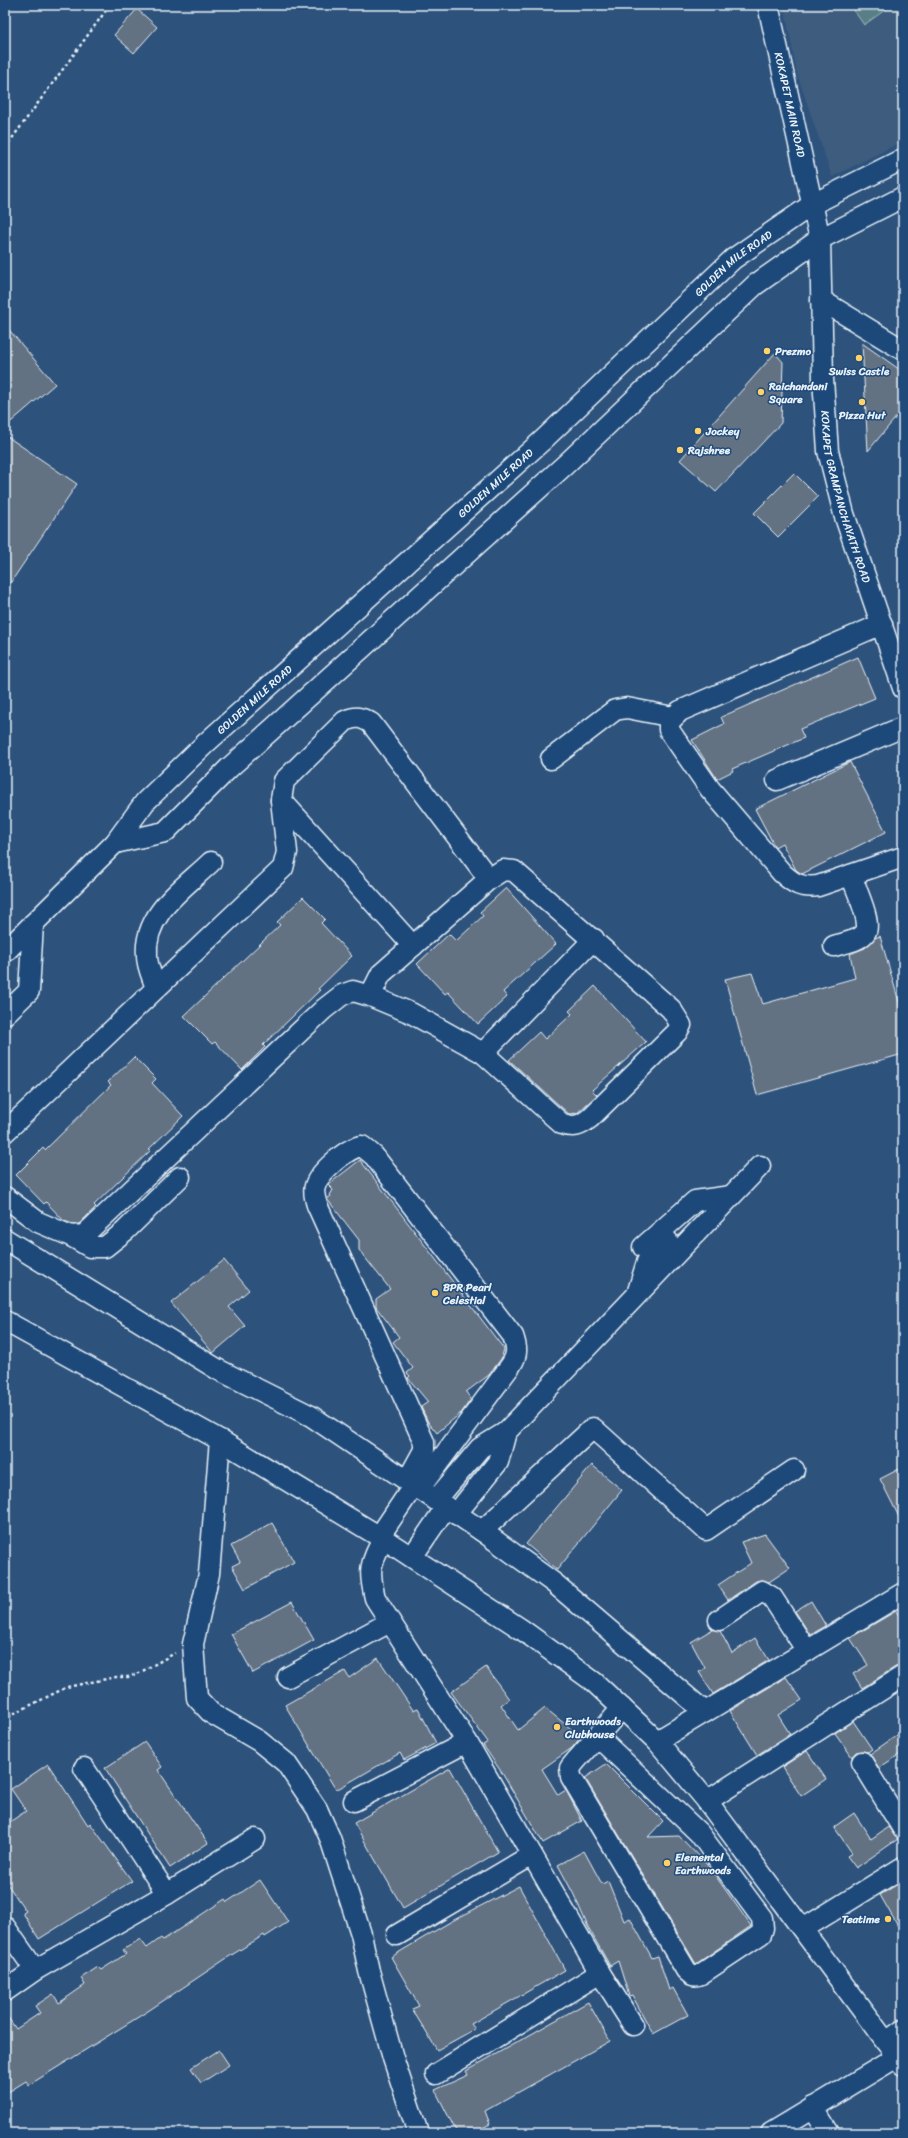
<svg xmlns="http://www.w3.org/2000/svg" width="908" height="2138" font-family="Sriracha,sans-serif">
	<rect width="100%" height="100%" fill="#2d527c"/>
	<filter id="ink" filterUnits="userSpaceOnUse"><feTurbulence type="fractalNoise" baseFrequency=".025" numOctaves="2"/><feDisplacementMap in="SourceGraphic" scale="8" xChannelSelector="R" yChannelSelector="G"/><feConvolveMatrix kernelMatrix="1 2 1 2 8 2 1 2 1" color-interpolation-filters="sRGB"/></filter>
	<g filter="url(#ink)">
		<path fill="#3e5c7e" d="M784 5H903V141L832 177 797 74Z"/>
		<path fill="#597f85" stroke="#a0b8be" d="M850 5H892L864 25Z"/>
		<path fill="#647283" stroke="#e8f1f8" d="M137 9 157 27 134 53 114 35Z
			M5 325 55 384 5 427Z
			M862 343 903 372V409L868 451Z
			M775 353 783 362 781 423 716 492 680 460Z
			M5 435 77 484 5 591Z
			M794 473 818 497 778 537 754 513Z
			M858 657 875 698 800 729 804 738 732 769 733 771 717 779 692 740 724 724 721 717Z
			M850 762 886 832 802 874 796 870 782 843 775 847 755 809Z
			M506 888 556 944 503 992 507 997 478 1024 448 992 445 994 417 964 449 934 456 941 483 916 480 912Z
			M303 897 325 919 321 923 352 956 318 989 320 990 263 1045 265 1047 242 1070 215 1042 212 1044 184 1016 280 925 277 922Z
			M880 936 903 1016V1054L757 1095 725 979 752 973 763 1004 855 978 850 954 865 948 875 938Z
			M595 986 646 1042 592 1090 597 1095 577 1113 569 1114 509 1060 539 1032 545 1039 572 1014 569 1011Z
			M134 1057 156 1079 152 1083 183 1116 149 1149 151 1150 94 1205 96 1207 79 1224H73L64 1221 46 1202 44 1204 16 1175 43 1148 45 1150 111 1085 108 1082Z
			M360 1160 504 1349 501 1359 489 1375 466 1392 471 1399 462 1412 437 1433 428 1422 421 1407 428 1402 408 1378 410 1376 407 1373 413 1368 393 1342 399 1337 376 1307V1299L390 1289 359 1250V1240L327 1199 331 1196 330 1195 333 1190 328 1185 329 1184Z
			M224 1260 249 1290 229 1307 245 1326 213 1353 171 1303Z
			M592 1465 622 1490 557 1570 526 1544Z
			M903 1467V1525L880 1479Z
			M272 1523 294 1562 245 1589 232 1566 240 1562 231 1546Z
			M765 1534 790 1568 769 1582 762 1580 756 1581 728 1600 718 1585 751 1563 741 1542Z
			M811 1601 826 1626 810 1635 795 1611Z
			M292 1602 314 1640 253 1673 231 1634Z
			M896 1611 903 1622V1665L897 1666 862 1688 853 1674 868 1665 850 1638Z
			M713 1629 720 1631 732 1653 755 1638 769 1660 713 1694 699 1672 705 1668 691 1642Z
			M378 1658 413 1710 418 1708 436 1743 404 1760 400 1753 336 1790 285 1705 345 1671 349 1678Z
			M486 1667 509 1699 501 1705 518 1730 545 1708 581 1737 572 1748 542 1769 558 1795 566 1790 582 1821 543 1843 502 1773 483 1745 488 1742 451 1692Z
			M786 1677 802 1700 778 1715 790 1734 757 1755 730 1711Z
			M853 1721 872 1749 868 1752 862 1751 856 1752 852 1757 835 1733Z
			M903 1731V1752L879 1768 870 1754Z
			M145 1742 162 1767 158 1770 208 1843 170 1868 105 1768Z
			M807 1751 826 1779 801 1796 782 1767Z
			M48 1764 88 1825 90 1823 132 1881 39 1939 23 1913 26 1911 5 1881V1825L26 1811 11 1789Z
			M606 1764 663 1821 648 1837 679 1836 710 1868 751 1926 696 1964 585 1778Z
			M450 1768 498 1852 403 1908 354 1823Z
			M854 1813 871 1839 888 1827 898 1839 856 1868 847 1856 852 1853 834 1827Z
			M584 1851 602 1884 608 1881 624 1921 630 1918 652 1958 658 1956 669 1990 673 1988 688 2015 653 2034 632 1995 629 1996 618 1961 610 1966 588 1927 574 1895 558 1865Z
			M260 1880 288 1922 265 1937 264 1935 230 1956 148 2011 29 2085 26 2081 5 2094V2013L16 2029 40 2013 35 2006 53 1994 59 2003 85 1985 81 1978 98 1967 101 1970 126 1954 123 1950 140 1939 147 1948 161 1938 163 1940 225 1899 227 1902Z
			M903 1881V1935L880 1895Z
			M519 1886 565 1970 471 2024 475 2029 437 2050 412 2009 419 2006 391 1957 450 1922Z
			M588 2002 610 2041 485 2111 490 2124 473 2133H457L435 2090 468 2075 466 2071Z
			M219 2050 229 2065 201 2083 191 2068Z"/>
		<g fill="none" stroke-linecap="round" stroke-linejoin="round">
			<defs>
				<g id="minor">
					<path id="s1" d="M768 5 820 239 823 379 828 451 844 514 903 688"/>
					<path d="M821 300 903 350"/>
					<path d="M882 624 680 711 669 722V730L710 789 782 873C794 884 801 888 818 886L903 857"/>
					<path d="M551 759 615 710 627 708 673 717"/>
					<path d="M777 780 903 727"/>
					<path d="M281 800 413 946"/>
					<path d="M115 843 165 832 229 768 566 464 755 285 820 239 903 197"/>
					<path id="s2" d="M33 924 115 843 145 802 206 743 543 440 733 259 813 204 903 159"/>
					<path d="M834 946C843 943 859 941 865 933 873 924 855 887 851 875"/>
					<path d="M5 952 33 924 29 991 5 1014"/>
					<path d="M156 988C153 978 147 967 147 956 143 914 184 888 211 862"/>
					<path d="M483 1053 594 939"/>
					<path d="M5 1132 283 868 287 852 281 800 284 781 345 721C356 716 361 717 371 723L489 879"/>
					<path d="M5 1197 38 1222 71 1236 84 1235 324 1009 342 995 353 991 370 996 411 1013 483 1053 562 1124C574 1128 580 1126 590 1118L677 1032 681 1025 671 1009 514 871 503 870 489 879 381 974 370 996"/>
					<path d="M71 1236 90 1247H105L125 1231 180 1177"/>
					<path d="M5 1239 217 1369 311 1416 482 1531 554 1583 705 1712"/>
					<path d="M643 1247 695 1201 731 1196"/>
					<path d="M638 1291 647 1262 667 1240"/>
					<path d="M5 1321 220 1440 390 1543 521 1629 594 1682 657 1741 707 1801 903 2065"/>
					<path d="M220 1440 209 1574 193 1644 197 1698 211 1713 259 1741 286 1763 317 1809 330 1838 361 1934 369 1971 393 2058 418 2133"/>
					<path d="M407 1481 424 1450V1442L317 1205C315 1199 313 1192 315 1186 319 1172 348 1147 362 1146L374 1156 513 1336C517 1348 518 1354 511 1365L419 1489"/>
					<path d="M436 1500 480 1448 506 1432 760 1166"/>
					<path d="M456 1514 498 1462 506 1432"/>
					<path d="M482 1531 593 1428 706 1530 794 1470"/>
					<path d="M379 1537 414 1485"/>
					<path d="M383 1539C370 1565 368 1569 375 1598L467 1742 600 1973 633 2025"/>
					<path d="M412 1557 446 1507"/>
					<path d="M719 1620 762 1591 772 1597 807 1651"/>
					<path d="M288 1677 390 1622"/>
					<path d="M598 1737 699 1833 762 1918 763 1928 761 1934 701 1974C694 1977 691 1975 686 1970L571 1777 570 1768 574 1763 622 1708"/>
					<path d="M657 1741 903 1593"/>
					<path d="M862 1762 903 1829"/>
					<path d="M84 1768 167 1894"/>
					<path d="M354 1801 467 1742"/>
					<path d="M707 1801 903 1676"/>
					<path d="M5 1927 35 1970"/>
					<path d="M803 1929 903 1867"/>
					<path d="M397 1935 532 1855"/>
					<path d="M5 1991 35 1970 167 1894 255 1839"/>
					<path d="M886 2042 903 2030"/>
					<path d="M436 2074 600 1973"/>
					<path d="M813 2107 829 2133"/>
					<path d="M771 2133 897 2057"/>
				</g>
			</defs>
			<use href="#minor" stroke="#e8f1f8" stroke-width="23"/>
			<path stroke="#e8f1f8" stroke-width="2.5" stroke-dasharray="3 3" stroke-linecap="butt" d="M5 148 110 5
				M5 1722 11 1715 67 1687 116 1677H128L139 1673 175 1653"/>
			<use href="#minor" stroke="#1f4a7a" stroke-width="20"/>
		</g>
	</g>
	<g fill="#ffd166" stroke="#1f4a7a" stroke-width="1.5">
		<circle cx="767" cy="351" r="4"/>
		<circle cx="859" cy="358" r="4"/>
		<circle cx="761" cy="392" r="4"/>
		<circle cx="862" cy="402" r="4"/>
		<circle cx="698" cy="431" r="4"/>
		<circle cx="680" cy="450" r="4"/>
		<circle cx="435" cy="1293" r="4"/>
		<circle cx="557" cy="1727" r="4"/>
		<circle cx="667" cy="1863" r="4"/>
		<circle cx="888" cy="1919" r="4"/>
	</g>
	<g text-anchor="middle" stroke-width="3" stroke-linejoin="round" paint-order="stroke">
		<g font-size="11" fill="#e8f1f8" stroke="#1f4a7a">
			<text dy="4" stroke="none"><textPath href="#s1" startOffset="102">KOKAPET MAIN ROAD</textPath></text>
			<text dy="4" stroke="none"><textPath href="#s2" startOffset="964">GOLDEN MILE ROAD</textPath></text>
			<text dy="4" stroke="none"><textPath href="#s2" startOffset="640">GOLDEN MILE ROAD</textPath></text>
			<text dy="4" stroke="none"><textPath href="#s1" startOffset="500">KOKAPET GRAMPANCHAYATH ROAD</textPath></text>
			<text dy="4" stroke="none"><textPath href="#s2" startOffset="316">GOLDEN MILE ROAD</textPath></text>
		</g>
		<g font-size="11" font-weight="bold" fill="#e8f1f8" stroke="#1f4a7a" text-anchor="start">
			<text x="775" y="355">Prezmo</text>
			<text x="859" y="375" text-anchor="middle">Swiss Castle</text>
			<text x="769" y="390">Raichandani<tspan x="769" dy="13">Square</tspan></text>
			<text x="862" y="419" text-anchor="middle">Pizza Hut</text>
			<text x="706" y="435">Jockey</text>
			<text x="688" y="454">Rajshree</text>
			<text x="443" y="1291">BPR Pearl<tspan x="443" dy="13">Celestial</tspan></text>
			<text x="565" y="1725">Earthwoods<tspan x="565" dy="13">Clubhouse</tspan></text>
			<text x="675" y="1861">Elemental<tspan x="675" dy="13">Earthwoods</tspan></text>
			<text x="880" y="1923" text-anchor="end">Teatime</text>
		</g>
	</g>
	<rect width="908" height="2138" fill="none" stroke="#1f4a7a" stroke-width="20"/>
	<rect x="10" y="10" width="888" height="2118" fill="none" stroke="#e8f1f8" stroke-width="1.5" filter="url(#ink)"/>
</svg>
